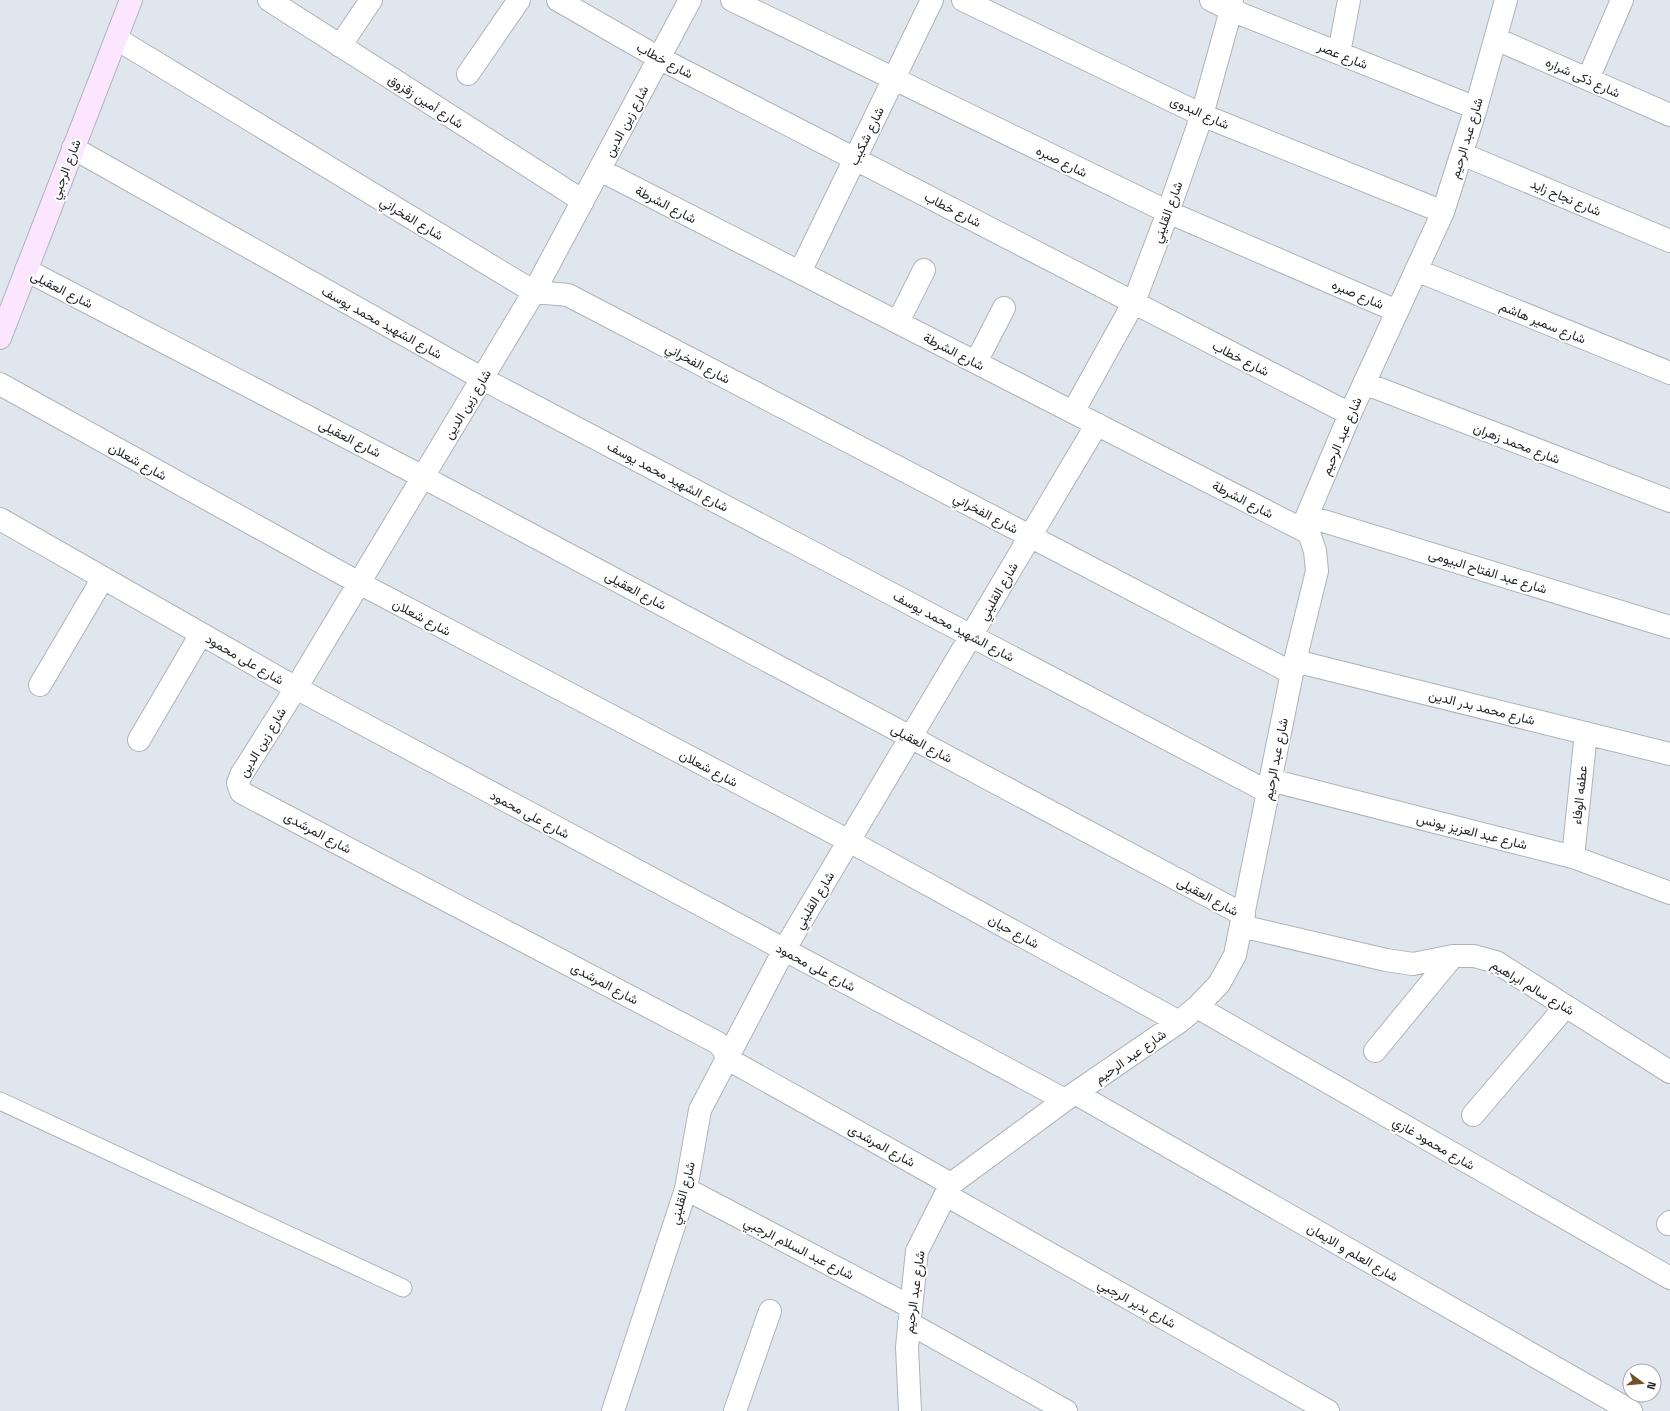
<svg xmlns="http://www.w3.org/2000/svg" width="1670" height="1411" font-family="'Space Grotesk',Vazirmatn,sans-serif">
	<rect width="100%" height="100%" fill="#e0e6ee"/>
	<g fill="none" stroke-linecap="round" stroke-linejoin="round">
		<defs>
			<path id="service" d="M0 1101 403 1288"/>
			<path id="minor" d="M269 0 583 201
				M558 0 659 58 1350 414
				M690 0 534 292 296 688 241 775 238 783 241 792 248 796 718 1043 724 1050 726 1058 951 1184
				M732 0 1168 212 1397 311
				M963 0 1202 115 1443 212
				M1211 0 1231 10 1476 108
				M117 39 534 292 568 295 1292 673
				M1496 39 1670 115
				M340 46 371 0
				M1339 53 1349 0
				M468 74 519 0
				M1588 79 1622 0
				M73 148 483 379 1268 792
				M1462 154 1670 241
				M600 170 1309 533
				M26 270 423 477 1244 915
				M1416 270 1670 373
				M800 272 932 0
				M898 322 924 270
				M976 362 1004 308
				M1364 383 1670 501
				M0 384 359 583 849 841 1179 1022
				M1073 412 1134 302 1168 212 1202 115 1231 10 1232 0
				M1307 516 1670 627
				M0 519 296 688 1065 1100
				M1295 661 1670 754
				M40 685 103 578
				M139 740 201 634
				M1270 780 1573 857 1670 893
				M1573 857 1586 733
				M1241 926 1386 960 1413 964 1453 956H1474L1496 962 1670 1072
				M1197 1007 1670 1278
				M1375 1051 1453 956
				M1075 1093 1631 1411
				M1473 1115 1566 1006
				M686 1189 911 1307
				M946 1195 1328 1411
				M1668 1224 1670 1222
				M909 1323 1066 1411
				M613 1411 686 1189 700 1110 784 950 1097 424
				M735 1411 770 1311
				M910 1411 907 1347 917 1251 951 1184 1065 1100 1179 1022 1197 1007 1219 984 1235 955 1292 673 1317 571 1315 551 1309 533 1307 516 1350 414 1443 212 1476 108 1506 0"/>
			<path id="secondary" d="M0 338 131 0"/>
		</defs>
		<use href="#service" stroke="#adb3ba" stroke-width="19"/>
		<use href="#minor" stroke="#adb3ba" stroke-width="24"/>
		<use href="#secondary" stroke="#adb3ba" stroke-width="24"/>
		<use href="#service" stroke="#fff" stroke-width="17"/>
		<use href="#minor" stroke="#fff" stroke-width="22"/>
		<use href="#secondary" stroke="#fce5fe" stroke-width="22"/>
	</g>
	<g text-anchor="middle" stroke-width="4" stroke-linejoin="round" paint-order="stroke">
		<g font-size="13" fill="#242629" stroke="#fff">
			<text transform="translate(1343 55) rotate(22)" y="5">شارع عصر</text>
			<text transform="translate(665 60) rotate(28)" y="5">شارع خطاب</text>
			<text transform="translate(1583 77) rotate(24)" y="5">شارع ذكى شراره</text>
			<text transform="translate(426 101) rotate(33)" y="5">شارع أمين زقزوق</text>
			<text transform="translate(1200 112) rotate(24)" y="5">شارع البدوى</text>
			<text transform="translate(626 121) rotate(-62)" y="5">شارع زين الدين</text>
			<text transform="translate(866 136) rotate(-64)" y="5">شارع شكيب</text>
			<text transform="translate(1466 138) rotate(-73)" y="5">شارع عبد الرحيم</text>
			<text transform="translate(1062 161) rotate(26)" y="5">شارع صبره</text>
			<text transform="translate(65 169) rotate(-69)" y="5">شارع الرجبي</text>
			<text transform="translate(1566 197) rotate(23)" y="5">شارع نجاح زايد</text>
			<text transform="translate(666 204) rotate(27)" y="5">شارع الشرطة</text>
			<text transform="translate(953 209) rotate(27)" y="5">شارع خطاب</text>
			<text transform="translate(1167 212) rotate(-70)" y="5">شارع القليني</text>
			<text transform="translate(412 218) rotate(31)" y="5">شارع الفخراني</text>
			<text transform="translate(62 289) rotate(27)" y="5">شارع العقيلى</text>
			<text transform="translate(1358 294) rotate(23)" y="5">شارع صبره</text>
			<text transform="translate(382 322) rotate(29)" y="5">شارع الشهيد محمد يوسف</text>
			<text transform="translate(1543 322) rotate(22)" y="5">شارع سمير هاشم</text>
			<text transform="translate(954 351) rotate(27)" y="5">شارع الشرطة</text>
			<text transform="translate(1241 358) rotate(27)" y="5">شارع خطاب</text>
			<text transform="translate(698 363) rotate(28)" y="5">شارع الفخراني</text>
			<text transform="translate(467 404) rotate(-59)" y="5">شارع زين الدين</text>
			<text transform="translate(1341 436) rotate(-67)" y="5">شارع عبد الرحيم</text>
			<text transform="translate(350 438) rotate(27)" y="5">شارع العقيلى</text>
			<text transform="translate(1517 443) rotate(21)" y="5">شارع محمد زهران</text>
			<text transform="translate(138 461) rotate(29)" y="5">شارع شعلان</text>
			<text transform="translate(668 476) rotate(28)" y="5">شارع الشهيد محمد يوسف</text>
			<text transform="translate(1243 499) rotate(27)" y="5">شارع الشرطة</text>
			<text transform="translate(986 513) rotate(28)" y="5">شارع الفخراني</text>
			<text transform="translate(1488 571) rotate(17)" y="5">شارع عبد الفتاح البيومى</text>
			<text transform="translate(636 590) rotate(28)" y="5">شارع العقيلى</text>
			<text transform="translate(998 591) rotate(-60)" y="5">شارع القليني</text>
			<text transform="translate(422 617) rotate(28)" y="5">شارع شعلان</text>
			<text transform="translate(954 626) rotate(28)" y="5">شارع الشهيد محمد يوسف</text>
			<text transform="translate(245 659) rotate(30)" y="5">شارع على محمود</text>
			<text transform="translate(1482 707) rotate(14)" y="5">شارع محمد بدر الدين</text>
			<text transform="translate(262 742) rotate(-59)" y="5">شارع زين الدين</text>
			<text transform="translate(922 743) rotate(28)" y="5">شارع العقيلى</text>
			<text transform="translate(1275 759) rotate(-79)" y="5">شارع عبد الرحيم</text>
			<text transform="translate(709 768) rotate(28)" y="5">شارع شعلان</text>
			<text transform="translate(1579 795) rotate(-84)" y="5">عطفه الوفاء</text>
			<text transform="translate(530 814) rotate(28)" y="5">شارع على محمود</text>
			<text transform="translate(1472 831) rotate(14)" y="5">شارع عبد العزيز يونس</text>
			<text transform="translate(318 832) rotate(28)" y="5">شارع المرشدى</text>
			<text transform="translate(1208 896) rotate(28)" y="5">شارع العقيلى</text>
			<text transform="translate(814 900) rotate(-59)" y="5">شارع القليني</text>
			<text transform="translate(1014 931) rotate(29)" y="5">شارع حيان</text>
			<text transform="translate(816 967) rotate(28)" y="5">شارع على محمود</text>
			<text transform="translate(605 983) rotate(28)" y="5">شارع المرشدى</text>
			<text transform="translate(1533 987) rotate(31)" y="5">شارع سالم ابراهيم</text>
			<text transform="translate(1130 1056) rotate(-35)" y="5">شارع عبد الرحيم</text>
			<text transform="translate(1434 1143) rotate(30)" y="5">شارع محمود غازي</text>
			<text transform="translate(882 1145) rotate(29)" y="5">شارع المرشدى</text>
			<text transform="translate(682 1193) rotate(-75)" y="5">شارع القليني</text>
			<text transform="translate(799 1248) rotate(27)" y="5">شارع عبد السلام الرجبي</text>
			<text transform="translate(1353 1252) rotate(30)" y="5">شارع العلم و الايمان</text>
			<text transform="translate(914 1292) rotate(-82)" y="5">شارع عبد الرحيم</text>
			<text transform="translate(1137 1303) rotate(29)" y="5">شارع بدير الرجبي</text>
		</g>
	</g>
	<g transform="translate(1642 1383) rotate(106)"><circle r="19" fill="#ffffff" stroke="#a7a8a9"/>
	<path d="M0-3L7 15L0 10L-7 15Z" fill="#724f28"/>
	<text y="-6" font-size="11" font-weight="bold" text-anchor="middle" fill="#242629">N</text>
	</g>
</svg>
